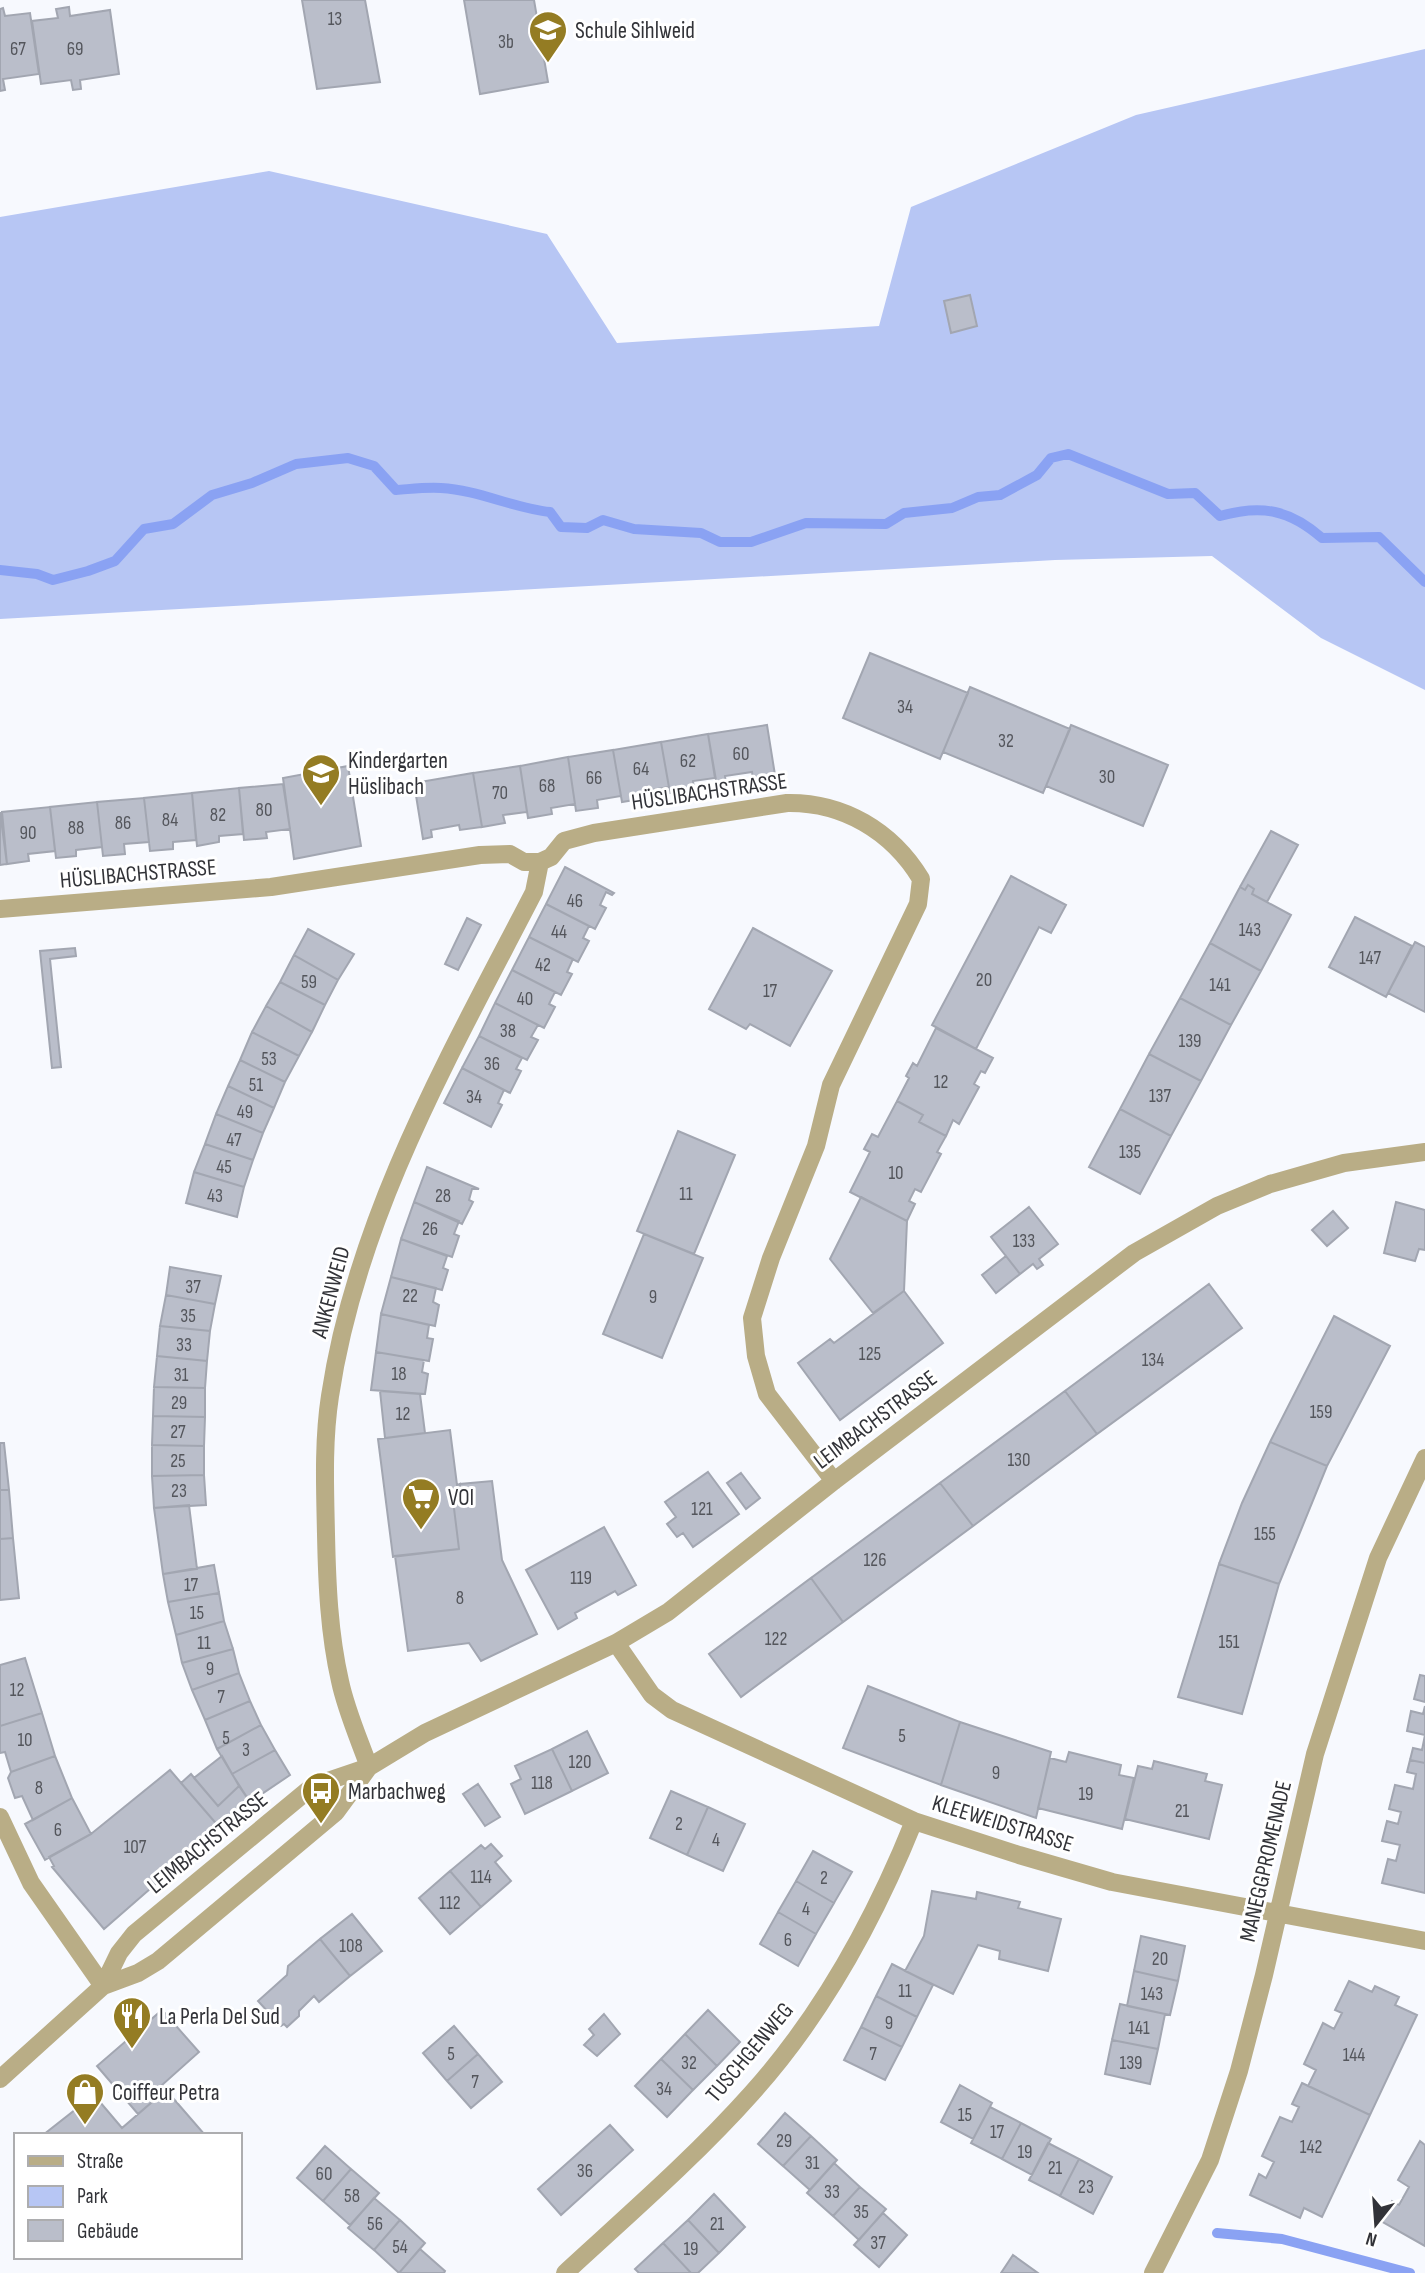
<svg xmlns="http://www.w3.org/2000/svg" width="1425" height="2273" font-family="'Sofia Sans Condensed',sans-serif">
	<rect width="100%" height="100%" fill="#f7f9fe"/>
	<path fill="#b7c6f4" d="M1425 49V690L1321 638 1212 556 1055 560 0 619V217L269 171 547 234 617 343 879 326 911 207 1136 115Z"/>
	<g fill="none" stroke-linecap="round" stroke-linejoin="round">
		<path stroke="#8aa2f3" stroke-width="10" d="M0 570 37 574 53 580 88 571 115 561 144 529 173 524 212 495 252 483 296 464 348 458 374 466 396 490C411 489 426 487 441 488 478 490 513 508 550 512L561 527 587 528 603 520 634 529 701 533 720 542H751L806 523 886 524 904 513 952 508 978 497 1000 495 1037 475 1051 458 1068 454 1168 494 1195 493 1220 516C1262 504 1290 510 1322 538L1379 537 1425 582
			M1217 2233 1282 2239 1410 2273"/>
	</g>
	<path fill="#babeca" stroke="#a2a6b1" stroke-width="2" d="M302 0H365L380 82 317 89Z
		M464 0H534L548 82 480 94Z
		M69 7 70 16 110 10 119 74 80 80 81 89 73 90 71 80 41 84 32 21 58 18 56 9Z
		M3 8 5 16 30 13 39 74 3 79 5 90 0 91V9Z
		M970 295 977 326 951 333 944 301Z
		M870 653 968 693 940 759 843 718Z
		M970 687 1070 729 1043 793 943 752Z
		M767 725 775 775 753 778 752 772 725 776 726 785 717 786 708 734Z
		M1071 725 1168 765 1143 826 1046 786Z
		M708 734 715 778 693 781 694 789 670 793 661 742Z
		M661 742 669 787 645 791 646 798 622 802 613 750Z
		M613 750 621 796 597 800 598 808 576 811 568 757Z
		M568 757 575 804 551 808 552 814 528 818 520 766Z
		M348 766 361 846 294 859 283 778Z
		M520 766 527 812 503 815 505 823 482 827 473 773Z
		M473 773 482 827 460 830 459 825 431 830 432 837 423 839 414 783Z
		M283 784 290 829 266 832 267 838 244 840 239 788Z
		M239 788 243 834 219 836V842L197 846 192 793Z
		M192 793 196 840 173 842V849L150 851 144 798Z
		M144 798 149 842 124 844 125 854 103 856 97 802Z
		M97 802 102 847 76 850V856L56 858 50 807Z
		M50 807 55 851 28 854 29 861 7 864 2 812Z
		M0 812 7 864 0 865Z
		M1271 831 1298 845 1267 902 1252 894 1254 889 1248 885 1245 890 1240 887Z
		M565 867 614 893 612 895 606 892 600 905 606 908 595 929 546 904Z
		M1011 876 1066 905 1051 933 1039 927 976 1049 932 1025Z
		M1248 885 1254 889 1252 894 1291 915 1261 971 1210 943 1240 887 1245 890Z
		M546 904 589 926 583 938 589 941 578 962 529 937Z
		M1355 917 1412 946 1386 997 1329 967Z
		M467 918 481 925 458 970 445 964Z
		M753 928 832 971 790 1046 750 1024 746 1029 709 1009Z
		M308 929 354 954 338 980 294 955Z
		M529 937 573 959 567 972 572 974 561 995 512 970Z
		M1415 942 1425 947V1012L1388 993Z
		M1210 943 1261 971 1231 1025 1180 998Z
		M75 948 76 956 50 959 61 1067 52 1068 40 951Z
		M294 955 338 980 325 1005 280 982Z
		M512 970 555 992 549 1004 555 1007 544 1028 495 1003Z
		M280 982 325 1005 312 1032 266 1006Z
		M1180 998 1231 1025 1201 1081 1149 1054Z
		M495 1003 538 1025 531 1037 538 1040 527 1060 479 1036Z
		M266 1006 312 1032 299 1056 252 1032Z
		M936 1028 993 1058 985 1073 981 1071 974 1084 979 1087 959 1124 953 1120 946 1136 919 1122 923 1115 897 1101 909 1078 906 1076 913 1063 917 1066Z
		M252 1032 299 1056 285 1082 240 1060Z
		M479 1036 522 1058 516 1069 521 1071 510 1093 462 1068Z
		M1149 1054 1201 1081 1171 1136 1120 1109Z
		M240 1060 285 1082 274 1108 228 1086Z
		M462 1068 504 1090 498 1103 502 1105 491 1127 444 1103Z
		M228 1086 274 1108 263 1133 216 1114Z
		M897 1101 923 1115 919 1122 946 1136 937 1152 941 1154 921 1192 915 1189 909 1201 915 1204 907 1221 850 1192 870 1152 864 1149 872 1134 878 1137Z
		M1120 1109 1171 1136 1140 1194 1089 1167Z
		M216 1114 263 1133 253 1160 205 1144Z
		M678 1131 735 1155 694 1254 637 1231Z
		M205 1144 253 1160 244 1187 194 1172Z
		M427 1167 479 1189H472L469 1200 473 1202 462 1224 414 1202Z
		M194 1172 244 1187 237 1217 186 1203Z
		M861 1197 907 1221 904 1291 873 1313 830 1259Z
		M414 1202 459 1221 454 1234 459 1236 452 1257 401 1239Z
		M1396 1202 1425 1210V1250L1419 1249 1415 1261 1384 1253Z
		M1029 1207 1058 1244 1039 1259 1043 1265 1037 1269 1033 1264 1020 1274 991 1237Z
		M1333 1211 1348 1228 1327 1246 1312 1230Z
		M644 1234 703 1258 662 1358 603 1334Z
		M401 1239 447 1256 443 1268 448 1270 442 1290 391 1277Z
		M1006 1256 1020 1274 996 1293 982 1275Z
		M170 1267 221 1276 215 1304 166 1295Z
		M391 1277 436 1288 433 1302 439 1305 435 1326 381 1314Z
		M1209 1284 1242 1328 1097 1434 1065 1391Z
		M904 1291 943 1343 840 1420 798 1363 830 1339 834 1343Z
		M166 1295 215 1304 210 1331 160 1326Z
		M381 1314 429 1325 427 1338 433 1339 429 1361 376 1352Z
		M1334 1316 1390 1346 1327 1466 1270 1442Z
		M160 1326 210 1331 207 1361 157 1356Z
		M376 1352 424 1360 422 1372 428 1374 425 1394 371 1390Z
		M157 1356 207 1361 205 1388 154 1387Z
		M154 1387 205 1388V1417L153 1416Z
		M380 1391 420 1394 425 1433 385 1438Z
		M1065 1391 1097 1434 973 1526 940 1483Z
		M153 1416 205 1417 204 1446 152 1445Z
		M450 1430 457 1485 460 1484V1490L452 1492 459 1549 393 1557 378 1439Z
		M1270 1442 1327 1466 1279 1584 1219 1564 1242 1503Z
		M0 1443H4L9 1490H0Z
		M152 1445 204 1446V1475L152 1476Z
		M708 1472 739 1514 693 1547 683 1533 677 1537 667 1524 676 1517 665 1502Z
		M741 1473 760 1498 746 1509 727 1483Z
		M204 1475 206 1505 154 1508 152 1476Z
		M492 1481 502 1560 537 1634 481 1661 469 1643 408 1651 395 1556 459 1549 452 1492 460 1490V1484Z
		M940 1483 973 1526 843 1622 811 1578Z
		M0 1490H9L13 1538 0 1539Z
		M189 1505 197 1569 163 1574 154 1508Z
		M604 1527 636 1585 618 1595 615 1591 575 1613 577 1618 558 1629 526 1570Z
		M13 1538 19 1598 0 1600V1539Z
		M1219 1564 1279 1584 1242 1714 1178 1697Z
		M214 1565 219 1593 168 1602 163 1574Z
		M811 1578 843 1622 741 1697 709 1654Z
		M219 1593 224 1621 176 1635 168 1602Z
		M224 1621 233 1649 182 1663 176 1635Z
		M233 1649 239 1673 192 1690 182 1663Z
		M25 1658 42 1713 0 1726V1665Z
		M239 1673 250 1701 205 1720 192 1690Z
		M1420 1675 1425 1676V1702L1414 1699Z
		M868 1686 960 1722 941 1785 843 1748Z
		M250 1701 261 1725 217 1749 205 1720Z
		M1425 1706V1763L1410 1760 1413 1748 1422 1750 1425 1735 1407 1731 1411 1711 1423 1714Z
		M42 1713 55 1756 11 1772 5 1752 0 1753V1726Z
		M960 1722 1051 1752 1036 1818 941 1785Z
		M261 1725 275 1750 232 1774 217 1749Z
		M587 1731 608 1773 572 1791 552 1749Z
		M552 1749 572 1791 525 1814 511 1784 521 1779 515 1766Z
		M275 1750 290 1775 250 1802 232 1774Z
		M1069 1752 1121 1765 1119 1775 1134 1778 1122 1829 1038 1808 1050 1758 1066 1762Z
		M55 1756 72 1798 33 1820 22 1796 15 1798 8 1778 11 1772Z
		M222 1756 239 1786 218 1806 194 1778Z
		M1410 1760 1425 1763V1893L1382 1883 1388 1859 1396 1861 1400 1845 1382 1841 1387 1821 1398 1824 1401 1812 1389 1809 1395 1785 1413 1789 1416 1774 1407 1772Z
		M1154 1761 1207 1774 1205 1781 1222 1785 1209 1839 1125 1819 1138 1766 1152 1769Z
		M170 1770 220 1828 104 1929 52 1867 54 1866 49 1857 91 1834Z
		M191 1774 218 1806 239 1786 250 1802 220 1828 181 1783Z
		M478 1784 500 1817 485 1826 463 1794Z
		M671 1791 708 1807 687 1855 650 1838Z
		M72 1798 91 1834 45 1860 25 1824Z
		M708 1807 745 1824 723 1871 687 1855Z
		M491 1844 502 1856 495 1862 511 1881 481 1907 450 1871 481 1845 485 1849Z
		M813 1851 852 1872 834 1903 796 1881Z
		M450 1871 481 1907 450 1934 419 1898Z
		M796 1881 834 1903 816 1934 778 1912Z
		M932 1891 976 1899 977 1892 1020 1902 1018 1908 1061 1919 1048 1971 999 1959 1000 1951 978 1945 953 1994 905 1971 924 1936Z
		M778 1912 816 1934 798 1966 760 1944Z
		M352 1914 382 1951 350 1976 320 1939Z
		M1141 1936 1185 1946 1178 1981 1134 1971Z
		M320 1939 350 1976 319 2002 314 1996 299 2011V2016L287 2027 284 2024 281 2026 258 2001 287 1975 288 1966Z
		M892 1964 933 1985 917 2017 876 1996Z
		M1134 1971 1178 1981 1170 2015 1127 2006Z
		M1349 1981 1372 1992 1375 1986 1399 1997 1395 2005 1417 2015 1370 2115 1308 2086 1316 2070 1304 2064 1323 2023 1334 2029 1342 2013 1335 2010Z
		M876 1996 917 2017 902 2047 861 2027Z
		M1120 2004 1165 2014 1158 2049 1112 2040Z
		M162 2010 199 2052 162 2085 166 2090 138 2114 97 2066Z
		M708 2010 740 2042 717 2066 685 2034Z
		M604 2014 620 2034 597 2056 584 2045 594 2035 589 2029Z
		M454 2026 478 2054 447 2081 423 2053Z
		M861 2027 902 2047 885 2080 844 2060Z
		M685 2034 717 2066 693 2090 661 2059Z
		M1112 2040 1158 2049 1150 2084 1105 2074Z
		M478 2054 502 2082 471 2108 447 2081Z
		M661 2059 693 2090 667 2117 635 2086Z
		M1302 2083 1370 2115 1322 2217 1304 2208 1300 2218 1250 2195 1259 2174 1266 2178 1274 2162 1262 2156 1280 2117 1292 2122 1299 2107 1292 2104Z
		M960 2085 992 2103 973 2139 941 2122Z
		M166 2090 205 2135H43L94 2095 122 2128Z
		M990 2107 1021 2123 1002 2159 971 2143Z
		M785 2113 811 2136 783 2166 758 2144Z
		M1021 2123 1051 2139 1032 2175 1002 2159Z
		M610 2125 633 2150 561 2215 538 2189Z
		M811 2136 837 2160 810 2190 783 2166Z
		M1420 2141 1425 2145V2246L1381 2221 1392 2201 1399 2205 1409 2187 1398 2180Z
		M1048 2143 1079 2159 1060 2196 1029 2180Z
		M325 2146 351 2169 323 2201 297 2178Z
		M1079 2159 1112 2177 1093 2214 1060 2196Z
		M834 2163 860 2187 833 2216 807 2193Z
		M351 2169 379 2193 350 2225 323 2201Z
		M860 2187 886 2209 859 2240 833 2216Z
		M714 2194 745 2227 719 2253 688 2220Z
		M374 2198 400 2220 374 2250 348 2228Z
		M883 2213 907 2235 879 2267 854 2245Z
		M400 2220 425 2243 399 2273 374 2250Z
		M688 2220 719 2253 698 2273H691L663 2243Z
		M663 2243 691 2273H639L635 2269Z
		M420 2249 445 2271 444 2273H399Z
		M1013 2255 1038 2273H1001Z"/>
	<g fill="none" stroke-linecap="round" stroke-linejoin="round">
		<path stroke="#b9ad86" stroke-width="18" d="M0 909 271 887 480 855 510 854 524 862H540L551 857 564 841 594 833 787 803C843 802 892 831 921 879L918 904 831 1085 816 1146 771 1258 752 1318 756 1356 767 1394 834 1481
			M616 1643 652 1695 672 1710 914 1821 1019 1855 1112 1882 1425 1941
			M369 1767C359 1739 346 1710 340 1681 329 1633 327 1583 326 1534 325 1488 323 1441 330 1396 357 1215 451 1053 534 892L540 862
			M0 1817 31 1883 103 1986
			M103 1986 138 1973 158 1961 336 1812 369 1767
			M0 2079 103 1986 119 1953 134 1934 313 1786 369 1767 425 1733 616 1643 668 1612 834 1481 1134 1253 1217 1206 1270 1184 1344 1163 1425 1152
			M565 2273C628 2215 695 2157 752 2093 822 2015 875 1918 914 1821
			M1153 2273 1210 2160 1239 2071 1264 1975 1315 1754 1378 1558 1425 1458"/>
	</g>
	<defs>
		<symbol id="school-pin" viewBox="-11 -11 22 30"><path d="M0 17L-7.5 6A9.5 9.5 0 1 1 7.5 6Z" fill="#947c23" stroke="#fff"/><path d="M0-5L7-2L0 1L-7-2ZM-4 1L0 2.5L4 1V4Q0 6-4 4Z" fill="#fff"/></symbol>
		<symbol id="supermarket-pin" viewBox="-11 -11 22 30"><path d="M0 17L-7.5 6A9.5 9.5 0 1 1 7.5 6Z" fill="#947c23" stroke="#fff"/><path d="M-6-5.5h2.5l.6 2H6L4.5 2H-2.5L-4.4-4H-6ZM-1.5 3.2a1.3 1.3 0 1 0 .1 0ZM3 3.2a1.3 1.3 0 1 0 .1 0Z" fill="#fff"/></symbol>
		<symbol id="bus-pin" viewBox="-11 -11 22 30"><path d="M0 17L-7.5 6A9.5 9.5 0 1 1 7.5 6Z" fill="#947c23" stroke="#fff"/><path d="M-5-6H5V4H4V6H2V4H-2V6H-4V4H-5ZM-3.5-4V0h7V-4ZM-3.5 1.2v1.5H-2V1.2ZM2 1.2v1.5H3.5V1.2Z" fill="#fff"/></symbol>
		<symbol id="restaurant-pin" viewBox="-11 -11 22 30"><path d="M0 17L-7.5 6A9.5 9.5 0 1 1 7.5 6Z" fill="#947c23" stroke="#fff"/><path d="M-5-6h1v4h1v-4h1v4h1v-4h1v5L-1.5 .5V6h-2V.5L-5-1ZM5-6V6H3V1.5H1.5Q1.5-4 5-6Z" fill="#fff"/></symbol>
		<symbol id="shop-pin" viewBox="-11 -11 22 30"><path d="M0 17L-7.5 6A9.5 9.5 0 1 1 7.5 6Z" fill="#947c23" stroke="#fff"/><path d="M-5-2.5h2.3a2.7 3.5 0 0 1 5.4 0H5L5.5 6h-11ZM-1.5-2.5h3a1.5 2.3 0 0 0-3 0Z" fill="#fff"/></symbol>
	</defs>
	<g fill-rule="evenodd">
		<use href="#school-pin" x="526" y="8" width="44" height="60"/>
		<use href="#school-pin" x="299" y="751" width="44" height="60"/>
		<use href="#supermarket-pin" x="399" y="1475" width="44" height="60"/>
		<use href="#bus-pin" x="299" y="1769" width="44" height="60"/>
		<use href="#restaurant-pin" x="110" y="1994" width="44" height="60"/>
		<use href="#shop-pin" x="63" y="2070" width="44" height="60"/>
	</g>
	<g text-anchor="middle" stroke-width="6" stroke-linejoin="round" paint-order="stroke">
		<g font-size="19" fill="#54565c">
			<text x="335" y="25">13</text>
			<text x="506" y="48">3b</text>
			<text x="18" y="55">67</text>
			<text x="75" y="55">69</text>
			<text x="905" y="713">34</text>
			<text x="1006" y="747">32</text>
			<text x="741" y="760">60</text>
			<text x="688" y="767">62</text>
			<text x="641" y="775">64</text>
			<text x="1107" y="783">30</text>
			<text x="594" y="784">66</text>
			<text x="547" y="792">68</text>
			<text x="500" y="799">70</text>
			<text x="264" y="816">80</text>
			<text x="218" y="821">82</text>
			<text x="170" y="826">84</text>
			<text x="123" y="829">86</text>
			<text x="76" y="834">88</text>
			<text x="28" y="839">90</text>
			<text x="575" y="907">46</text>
			<text x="1250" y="936">143</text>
			<text x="559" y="938">44</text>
			<text x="1370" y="964">147</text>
			<text x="543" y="971">42</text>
			<text x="984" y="986">20</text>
			<text x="309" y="988">59</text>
			<text x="1220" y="991">141</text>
			<text x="770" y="997">17</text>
			<text x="525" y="1005">40</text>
			<text x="508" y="1037">38</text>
			<text x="1190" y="1047">139</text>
			<text x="269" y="1065">53</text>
			<text x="492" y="1070">36</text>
			<text x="941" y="1088">12</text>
			<text x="256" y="1091">51</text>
			<text x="1160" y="1102">137</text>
			<text x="474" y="1103">34</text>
			<text x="245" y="1118">49</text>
			<text x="234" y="1146">47</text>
			<text x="1130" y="1158">135</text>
			<text x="224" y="1173">45</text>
			<text x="896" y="1179">10</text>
			<text x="686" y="1200">11</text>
			<text x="215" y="1202">43</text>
			<text x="443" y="1202">28</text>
			<text x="430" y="1235">26</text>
			<text x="1024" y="1247">133</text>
			<text x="193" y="1293">37</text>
			<text x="410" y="1302">22</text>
			<text x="653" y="1303">9</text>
			<text x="188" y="1322">35</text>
			<text x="184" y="1351">33</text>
			<text x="870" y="1360">125</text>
			<text x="1153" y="1366">134</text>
			<text x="399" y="1380">18</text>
			<text x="181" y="1381">31</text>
			<text x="179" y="1409">29</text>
			<text x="1321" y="1418">159</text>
			<text x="403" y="1420">12</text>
			<text x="178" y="1438">27</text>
			<text x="1019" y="1466">130</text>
			<text x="178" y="1467">25</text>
			<text x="179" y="1497">23</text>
			<text x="702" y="1515">121</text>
			<text x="1265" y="1540">155</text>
			<text x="875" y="1566">126</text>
			<text x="581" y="1584">119</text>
			<text x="191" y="1591">17</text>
			<text x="460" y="1604">8</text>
			<text x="197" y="1619">15</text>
			<text x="776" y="1645">122</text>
			<text x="1229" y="1648">151</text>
			<text x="204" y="1649">11</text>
			<text x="210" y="1675">9</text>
			<text x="17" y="1696">12</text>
			<text x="221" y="1703">7</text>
			<text x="902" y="1742">5</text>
			<text x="226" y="1744">5</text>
			<text x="25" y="1746">10</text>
			<text x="246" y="1756">3</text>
			<text x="580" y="1768">120</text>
			<text x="996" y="1779">9</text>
			<text x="542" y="1789">118</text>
			<text x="39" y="1794">8</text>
			<text x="1086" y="1800">19</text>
			<text x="1182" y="1817">21</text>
			<text x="679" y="1830">2</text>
			<text x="58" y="1836">6</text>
			<text x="716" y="1846">4</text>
			<text x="135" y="1853">107</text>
			<text x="481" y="1883">114</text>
			<text x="824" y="1884">2</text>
			<text x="450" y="1909">112</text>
			<text x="806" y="1915">4</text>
			<text x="788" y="1946">6</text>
			<text x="351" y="1952">108</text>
			<text x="1160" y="1965">20</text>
			<text x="905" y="1997">11</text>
			<text x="1152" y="2000">143</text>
			<text x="889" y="2029">9</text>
			<text x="1139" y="2034">141</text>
			<text x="451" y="2060">5</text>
			<text x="873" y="2060">7</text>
			<text x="1354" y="2061">144</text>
			<text x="689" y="2069">32</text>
			<text x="1131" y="2069">139</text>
			<text x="475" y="2088">7</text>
			<text x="664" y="2095">34</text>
			<text x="965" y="2121">15</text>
			<text x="997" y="2138">17</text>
			<text x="784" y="2147">29</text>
			<text x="1311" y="2153">142</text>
			<text x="1025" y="2158">19</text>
			<text x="812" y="2169">31</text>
			<text x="1055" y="2174">21</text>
			<text x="585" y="2177">36</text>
			<text x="324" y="2180">60</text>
			<text x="1086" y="2193">23</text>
			<text x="832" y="2198">33</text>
			<text x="352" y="2202">58</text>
			<text x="861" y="2218">35</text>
			<text x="375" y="2230">56</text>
			<text x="717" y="2230">21</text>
			<text x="878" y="2249">37</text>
			<text x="400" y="2253">54</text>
			<text x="691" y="2255">19</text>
		</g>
		<g font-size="23" fill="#323338" stroke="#fff" text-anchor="start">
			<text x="575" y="38">Schule Sihlweid</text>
			<text x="348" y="768">Kindergarten<tspan x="348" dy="26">Hüslibach</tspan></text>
			<text x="448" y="1505">VOI</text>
			<text x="348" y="1799">Marbachweg</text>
			<text x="159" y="2024">La Perla Del Sud</text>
			<text x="112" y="2100">Coiffeur Petra</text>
		</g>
		<g font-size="23" fill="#323338" stroke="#fff">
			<text transform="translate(709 791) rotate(-8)" y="8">HÜSLIBACHSTRASSE</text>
			<text transform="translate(138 873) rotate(-5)" y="8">HÜSLIBACHSTRASSE</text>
			<text transform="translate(330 1292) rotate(-75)" y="8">ANKENWEID</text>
			<text transform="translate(875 1419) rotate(-37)" y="8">LEIMBACHSTRASSE</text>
			<text transform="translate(1003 1823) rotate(17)" y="8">KLEEWEIDSTRASSE</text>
			<text transform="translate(207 1842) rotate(-39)" y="8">LEIMBACHSTRASSE</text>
			<text transform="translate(1265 1861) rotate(-77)" y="8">MANEGGPROMENADE</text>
			<text transform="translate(749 2052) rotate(-50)" y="8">TUSCHGENWEG</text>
		</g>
	</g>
	<rect x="14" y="2133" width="228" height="126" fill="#ffffff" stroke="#adadaf" stroke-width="2"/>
	<rect x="28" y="2156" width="35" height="10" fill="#b9ad86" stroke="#adadaf" stroke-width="2"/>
	<text x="77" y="2168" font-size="21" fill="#323338">Straße</text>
	<rect x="28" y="2186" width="35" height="21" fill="#b7c6f4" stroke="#adadaf" stroke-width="2"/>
	<text x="77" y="2203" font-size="21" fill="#323338">Park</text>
	<rect x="28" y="2220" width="35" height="21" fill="#babeca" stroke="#adadaf" stroke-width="2"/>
	<text x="77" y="2238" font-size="21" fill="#323338">Gebäude</text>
	<g transform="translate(1376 2224) rotate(197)" stroke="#ffffff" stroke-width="5" paint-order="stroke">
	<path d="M0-5L12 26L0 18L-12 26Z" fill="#323338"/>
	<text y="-10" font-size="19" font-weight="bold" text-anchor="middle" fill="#323338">N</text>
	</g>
</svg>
